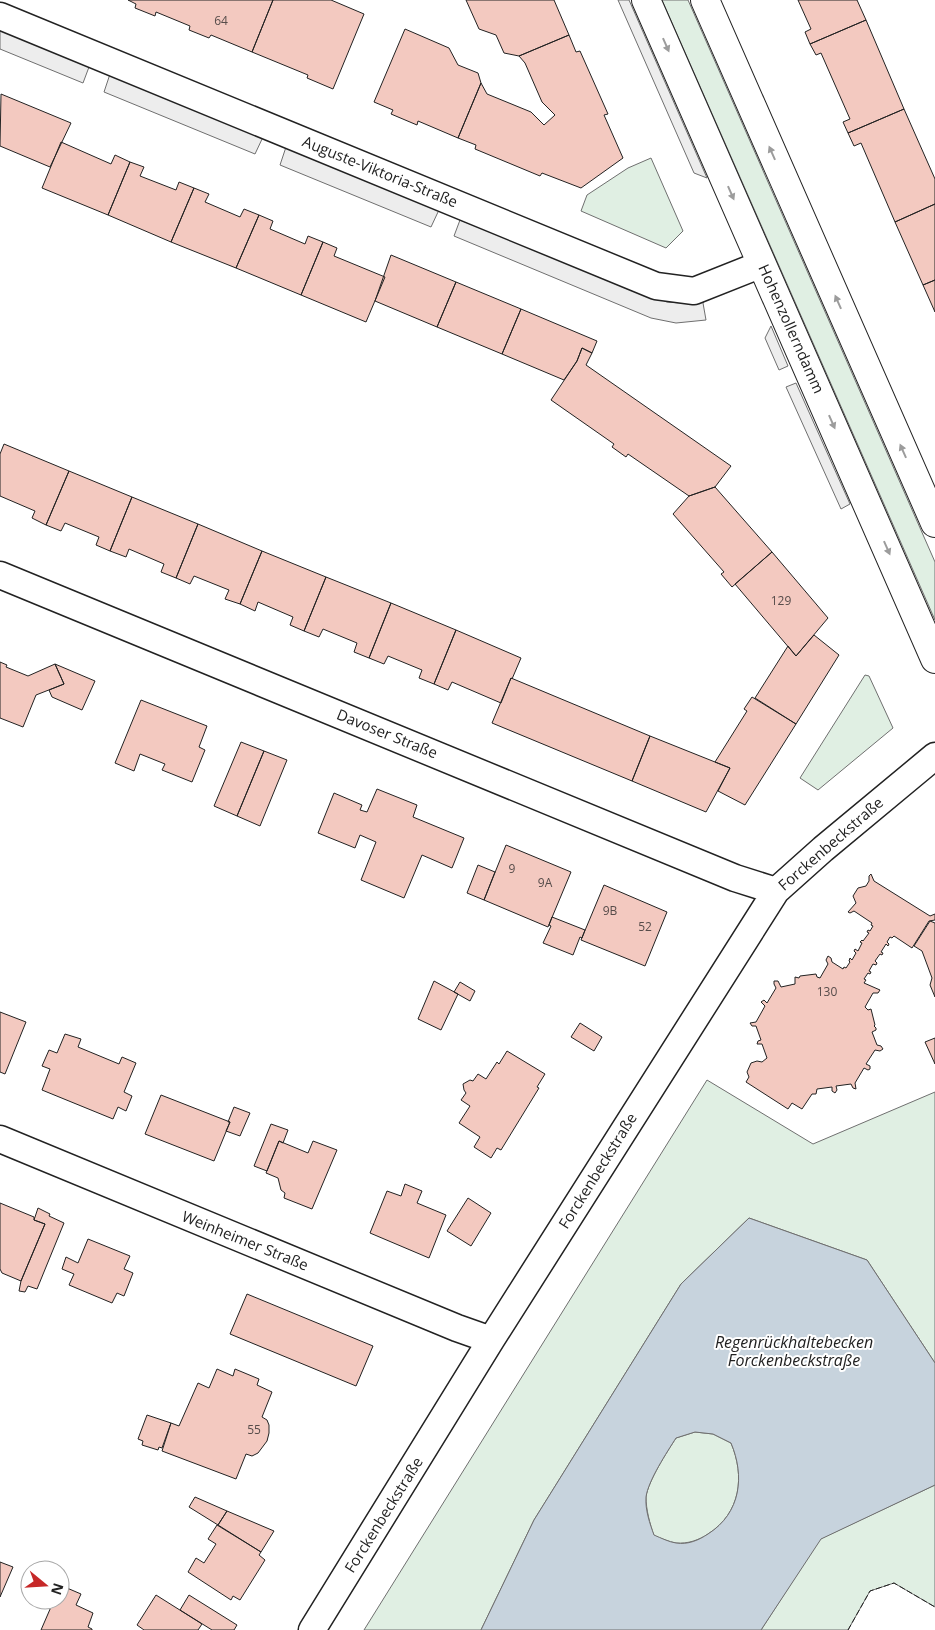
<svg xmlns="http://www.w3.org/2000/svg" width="935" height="1630" font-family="'Open Sans',sans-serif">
	<rect width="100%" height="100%" fill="#fff"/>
	<path fill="#e0efe3" stroke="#6f6f6f" d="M662 0H688L935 562V620Z
		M651 158 683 231 666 248 581 211 587 195 628 168Z
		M865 675 869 676 893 728 818 790 800 778Z
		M707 1080 813 1144 935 1092V1363L867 1260 749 1218 681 1284 534 1520 481 1630H364Z
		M695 1432 713 1434 731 1443C745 1476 741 1513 708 1534 699 1540 688 1544 676 1543 669 1542 661 1538 654 1536 650 1524 646 1510 646 1497 648 1481 667 1452 676 1438Z
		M935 1485V1607L894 1583 870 1591 848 1630H761L820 1539Z"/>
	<path fill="#ededed" stroke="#6f6f6f" d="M618 0H629L707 178 694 173Z
		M0 28 92 65 89 67 83 83 0 49Z
		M110 74 263 137 255 154 104 92Z
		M286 147 440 210 438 212 431 227 280 165Z
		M460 220 667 302 682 303 705 299 703 303 706 320 676 323 651 318 454 236Z
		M771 326 788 366 779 370 765 338Z
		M796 383 850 504 841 509 786 387Z"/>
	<path fill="#c7d3dd" stroke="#6f6f6f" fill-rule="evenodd" d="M749 1218 867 1260 935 1363V1485L821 1539 761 1630H481L534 1520 681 1284ZM695 1432 713 1434 731 1443C745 1476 741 1513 708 1534 699 1540 688 1545 676 1543 669 1542 661 1538 654 1535 650 1524 645 1510 646 1497 648 1481 667 1452 676 1438Z"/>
	<path fill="#f3c9c0" stroke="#222" d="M128 0H273L252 52 211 35 209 38 189 30 190 26 156 12 155 16 135 8 136 4Z
		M273 0H331L364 14 333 89 307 78 308 75 252 52Z
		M466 0H554L569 35 519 56 504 53 496 35 479 29Z
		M798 0H857L866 20 810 44 805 32 811 29Z
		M866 20 904 109 848 133 843 122 850 119 821 53 816 55 810 44Z
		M405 29 449 48 458 65 478 73 481 83 458 138 418 121 417 125 391 114 393 110 374 102Z
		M569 35 576 52 580 51 608 114 604 115 623 158 581 188 542 173 540 176 475 149 476 145 458 138 481 83 487 94 531 112 544 125 555 115 542 102 525 63 519 56Z
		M1 94 71 123 50 167 0 146Z
		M904 109 935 179V204L895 222 861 143 854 146 848 133Z
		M61 142 111 164 115 155 130 162 108 215 42 188Z
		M130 162 144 167 140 176 176 190 179 182 194 188 171 242 108 215Z
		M194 188 209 194 205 202 240 217 244 209 259 215 236 268 171 242Z
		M935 204V280L923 285 895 222Z
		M259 215 273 221 270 229 305 244 308 236 323 242 301 295 236 268Z
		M323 242 337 248 334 256 385 277 366 322 301 295Z
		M391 255 456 282 437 327 375 301Z
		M935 280V312L923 285Z
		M456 282 521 309 502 354 437 327Z
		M521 309 597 341 592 353 582 348 577 361 564 380 502 354Z
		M582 348 592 353 586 365 731 466 715 487 689 496 628 454 626 457 612 447 614 444 551 400 577 361Z
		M4 444 69 471 46 525 32 518 35 511 0 496V454Z
		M69 471 132 497 110 551 96 545 99 537 65 523 61 531 46 525Z
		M715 487 772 552 732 587 721 574 724 572 673 514 689 496Z
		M132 497 198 524 176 578 161 572 164 564 129 549 126 557 110 551Z
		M198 524 262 551 240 604 225 599 229 590 194 576 190 584 176 578Z
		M262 551 326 577 304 631 290 625 293 617 258 602 255 611 240 604Z
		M772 552 828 618 796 656 735 584Z
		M326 577 391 603 369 658 354 652 357 643 323 629 319 637 304 631Z
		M391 603 456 630 434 684 419 678 422 670 388 656 384 664 369 658Z
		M456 630 521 658 512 679 511 678 501 703 452 682 448 690 434 684Z
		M814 635 839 655 796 724 755 698 788 646 796 656Z
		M0 662 7 665 6 667 28 676 55 664 64 684 36 695 23 727 0 718Z
		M55 664 95 681 82 710 52 697 49 690 64 684Z
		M511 678 650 736 632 781 492 723Z
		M752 697 796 724 745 805 718 791 730 768 715 762 747 711 744 709Z
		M141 700 207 726 199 747 205 750 192 782 162 770 165 764 140 754 134 771 115 763Z
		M650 736 730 768 706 812 632 781Z
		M241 742 264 751 237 816 214 806Z
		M264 751 287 760 260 826 237 816Z
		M377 789 417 805 413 817 464 838 452 868 422 855 404 898 361 880 376 842 360 835 355 848 318 833 334 793 362 805 360 810 367 812Z
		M506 845 571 872 548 927 484 900Z
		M478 865 495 872 484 900 467 893Z
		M871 874 874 881 930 916 935 914V920L929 921 912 948 894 936 892 938 890 937 887 942 889 944 888 946 886 944 881 952 883 953 882 955 880 954 875 961 877 963 876 965 873 964 869 971 871 972 870 974 868 973 864 979 866 980 864 983 880 990 878 993H873L865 1007 868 1010 871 1009 875 1025 874 1026 876 1028V1030L872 1032 877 1045 881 1046 883 1049 880 1051 875 1050 866 1064 870 1066V1069L868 1070 864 1068 855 1083 856 1089 853 1088 851 1084 836 1086 837 1090 835 1093 832 1091V1087L817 1089 816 1094H812L802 1109 792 1103 788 1109 746 1082 749 1077 747 1072 751 1063 757 1061 762 1062 767 1058 762 1044H757L758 1041 761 1040 756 1026H752L750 1023 756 1022 765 1006 761 1002 764 1000 767 1003 776 988 774 984V981H778L781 987 795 984V977L799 978 800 976 816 974 817 977 820 978 828 964 826 960 828 956 831 958 832 962 843 969 844 967 846 968 850 962 849 961 850 958 852 960 856 953 854 951 855 949 858 951 862 943 860 942 862 940 863 941 869 933 867 932 868 930 870 931 873 926 871 925 872 923 854 911 850 913 848 912 856 903 853 896 858 888 866 886 869 881V876Z
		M604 885 667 912 645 966 581 940Z
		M552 917 585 930 582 938 580 937 573 955 543 943 551 926 549 925Z
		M930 921 935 923V997L930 985 932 978 922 951 914 946Z
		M434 981 458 994 441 1030 418 1019Z
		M460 982 475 991 470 1001 454 992Z
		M0 1012 26 1022 5 1074 0 1072Z
		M580 1023 602 1037 594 1051 571 1037Z
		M65 1034 81 1039 78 1047 119 1064 122 1057 136 1063 124 1092 132 1096 126 1111 118 1107 113 1119 42 1090 50 1069 42 1066 49 1050 57 1053Z
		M935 1038V1064L925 1042Z
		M507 1051 545 1074 537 1087 539 1088 501 1150 497 1148 491 1158 474 1147 480 1137 459 1123 470 1106 461 1100 466 1093 464 1090 463 1084 470 1080 473 1081 478 1074 486 1079 497 1062 499 1064Z
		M161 1095 230 1122 214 1161 145 1134Z
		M234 1107 250 1113 240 1136 226 1131 230 1122H228Z
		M271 1124 288 1130 283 1143 279 1141 267 1171 254 1166Z
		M279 1141 308 1153 313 1141 337 1150 312 1209 284 1198 285 1193 281 1190 278 1178 266 1173Z
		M405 1184 422 1191 417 1203 446 1215 429 1258 370 1233 387 1191 401 1196Z
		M468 1198 491 1213 471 1246 447 1231Z
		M0 1203 34 1217V1220L45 1224 21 1281 2 1273 0 1269Z
		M38 1208 50 1214 49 1216 64 1223 37 1289 28 1286 25 1292 19 1291 21 1281 45 1224 34 1220Z
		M88 1239 130 1256 124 1269 133 1273 124 1296 117 1293 112 1303 69 1285 74 1274 62 1269 66 1257 78 1263Z
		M247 1294 373 1346 356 1386 230 1334Z
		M217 1369 233 1376 235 1369 259 1379 257 1385 272 1392 262 1417 267 1420 269 1425V1433L267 1441 258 1453 252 1456 246 1454 236 1479 162 1451 171 1423 179 1426 198 1383 209 1388Z
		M147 1415 171 1423 162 1448 159 1447 158 1450 142 1445 143 1441 138 1439Z
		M195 1497 227 1511 218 1525 189 1507Z
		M227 1511 274 1531 261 1552 218 1525Z
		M217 1525 261 1552 259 1555 265 1560 240 1600 233 1596 231 1600 188 1572 196 1558 204 1563 216 1544 208 1539Z
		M0 1562 13 1567 0 1597Z
		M60 1585 81 1594 76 1605 93 1613 88 1627 92 1629V1630H41L54 1600H60Z
		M156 1595 202 1624 198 1630H144L137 1625Z
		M189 1595 237 1625 234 1630H212L180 1610Z"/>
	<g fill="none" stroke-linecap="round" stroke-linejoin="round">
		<defs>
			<path id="street" d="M0 16 656 286 694 291 762 264
				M0 575 735 878 776 891
				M0 1139 457 1328 491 1340
				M312 1630 491 1340 776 891 823 849 935 756"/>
			<path id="secondary" d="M646 0 935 659
				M705 0 935 523"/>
		</defs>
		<use href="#street" stroke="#222" stroke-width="29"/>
		<use href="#secondary" stroke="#222" stroke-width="30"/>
		<use href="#street" stroke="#fff" stroke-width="26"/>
		<use href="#secondary" stroke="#fff" stroke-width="28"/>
		<path stroke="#222" stroke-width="1" stroke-dasharray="6 2.5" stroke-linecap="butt" d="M848 1630 870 1591 894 1583 935 1607"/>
	</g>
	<defs><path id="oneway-solid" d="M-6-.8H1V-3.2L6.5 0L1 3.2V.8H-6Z" transform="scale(1.25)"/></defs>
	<g fill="#9c9c9c">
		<use href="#oneway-solid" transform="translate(666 45) rotate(66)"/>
		<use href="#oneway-solid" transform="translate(772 153) rotate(-114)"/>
		<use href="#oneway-solid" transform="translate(731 193) rotate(66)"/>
		<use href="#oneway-solid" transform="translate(838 302) rotate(-114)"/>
		<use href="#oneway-solid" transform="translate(832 422) rotate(66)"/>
		<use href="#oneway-solid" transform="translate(903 451) rotate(-114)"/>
		<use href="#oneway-solid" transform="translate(887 548) rotate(66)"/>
	</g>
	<g text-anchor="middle" stroke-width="4" stroke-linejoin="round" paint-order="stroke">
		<g font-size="12" fill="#564c4a">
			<text x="221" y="25">64</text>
			<text x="781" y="605">129</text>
			<text x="512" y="873">9</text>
			<text x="545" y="887">9A</text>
			<text x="610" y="915">9B</text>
			<text x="645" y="931">52</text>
			<text x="827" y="996">130</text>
			<text x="254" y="1434">55</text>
		</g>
		<g font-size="15" fill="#222" stroke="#fff">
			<text transform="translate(380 172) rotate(22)" y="5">Auguste-Viktoria-Straße</text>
			<text transform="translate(791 329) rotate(66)" y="5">Hohenzollerndamm</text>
			<text transform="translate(387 734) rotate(22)" y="5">Davoser Straße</text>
			<text transform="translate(831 844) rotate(-41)" y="5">Forckenbeckstraße</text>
			<text transform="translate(598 1171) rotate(-58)" y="5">Forckenbeckstraße</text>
			<text transform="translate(245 1241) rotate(22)" y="5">Weinheimer Straße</text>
			<text transform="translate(384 1515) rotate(-58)" y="5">Forckenbeckstraße</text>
		</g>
		<g font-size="16" font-style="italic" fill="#222" stroke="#fff">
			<text x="794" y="1348">Regenrückhaltebecken<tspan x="794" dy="18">Forckenbeckstraße</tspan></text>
		</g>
	</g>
	<g transform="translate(45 1585) rotate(108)"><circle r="24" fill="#ffffff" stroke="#a7a7a7"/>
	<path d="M0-4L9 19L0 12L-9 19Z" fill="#c62828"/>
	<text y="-8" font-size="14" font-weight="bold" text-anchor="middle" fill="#222222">N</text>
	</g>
</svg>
